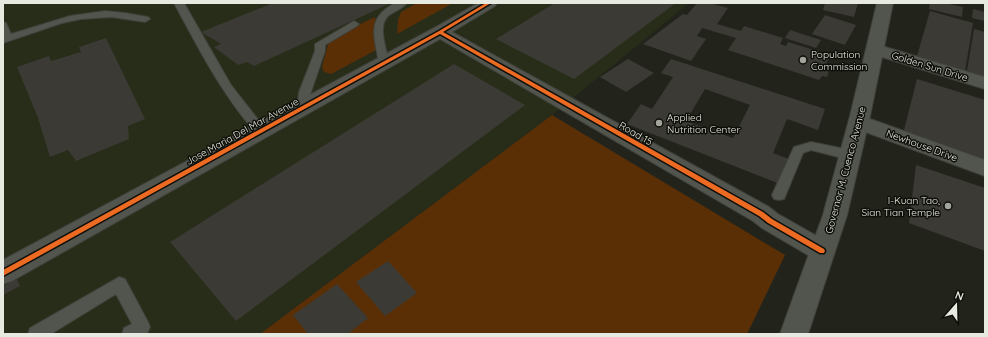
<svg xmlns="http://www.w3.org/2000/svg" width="988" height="337" font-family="Quicksand,sans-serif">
	<rect width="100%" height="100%" fill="#22241c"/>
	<path fill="#282d19" d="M3 3H689L552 115 260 334H3Z"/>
	<path fill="#5b2f06" d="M417 3H453L397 34 398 20 401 12Z
		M375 17 378 49 331 74 324 72 322 67 329 41 333 37Z
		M552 115 785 255 747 334H260Z"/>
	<path fill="#3b3a34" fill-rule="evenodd" d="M273 3H391L254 66 247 62 238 65 214 47 221 44 201 32Z
		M555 3H676L574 79 496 39Z
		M697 3H709L728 8 717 24 741 31 744 26 783 38 780 44 786 46 788 42 830 55 825 67 830 68 827 77 822 76 819 80 728 50 736 38 702 28 697 36 706 39 691 61 643 44 683 14 687 15Z
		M825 3H858L854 17 823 10Z
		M930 3H944L963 7 962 17 929 9Z
		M973 9 985 12V21L972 18Z
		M930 11 973 23 965 71 917 56Z
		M825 15 856 25 845 45 812 34Z
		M974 29 985 32V77L967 71Z
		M790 30 821 40 816 48 785 38Z
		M106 38 145 119 128 126 129 139 76 161 68 150 50 157 38 118 17 67 49 56 51 61 81 52 79 47Z
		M628 59 654 73 626 92 600 77Z
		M671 59 825 109 818 130 787 119 773 153 789 159 780 184 627 124 641 104 652 109 673 77 661 73ZM705 89 750 105 733 138 686 121Z
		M454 64 525 105 236 321 170 242Z
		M917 79 985 100V164L903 134Z
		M916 165 985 188V251L909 223Z
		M388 261 417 293 385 316 356 282Z
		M17 279 20 286 3 295V286Z
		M337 284 368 318 348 334H308L293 315Z"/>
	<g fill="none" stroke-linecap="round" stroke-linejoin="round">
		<defs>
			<path id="service" d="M174 3H184L231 85 267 131 265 134 261 135 257 134C222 95 199 49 174 3Z
				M395 3H407C402 9 394 11 388 16 377 27 387 50 389 63L384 66 379 63C374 35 366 19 395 3Z
				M105 11 125 13 148 17 150 19 145 22 112 17 81 19 62 23 3 43V22L6 23 11 34 70 16Z
				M354 21 359 24 357 26 325 45V51L311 92 307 111H299L297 108 299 92 315 51V44Z
				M811 142 850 150 854 152 856 155 854 158 850 160 811 150 803 153 784 199 779 200 774 199 772 195 794 147Z
				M119 277 125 279 148 322 150 327 148 332 145 334H122L124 328 132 324 116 294 51 334H28L30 328Z"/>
			<path id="minor" d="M875 44 985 77V89L869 53 866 49 869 45Z
				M859 115 985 160V176L852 127 849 122 852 117Z"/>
			<path id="tertiary" d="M478 3H497L495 6 452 32 769 207 778 214 831 244 835 251 831 258 822 261 813 258 762 228 753 221 440 39 12 281 3 284V260L434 28Z"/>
			<path id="secondary" d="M877 3H893L870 116 847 215 808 334H780L823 215 850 116Z"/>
		</defs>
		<use href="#service" stroke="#3f413a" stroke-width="2"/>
		<use href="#minor" stroke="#3f413a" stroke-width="2"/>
		<use href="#tertiary" stroke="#3f413a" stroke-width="2"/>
		<use href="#secondary" stroke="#3f413a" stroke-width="2"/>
		<use href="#service" fill="#52544e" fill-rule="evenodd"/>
		<use href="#minor" fill="#52544e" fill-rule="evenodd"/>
		<use href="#tertiary" fill="#52544e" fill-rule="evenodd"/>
		<use href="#secondary" fill="#52544e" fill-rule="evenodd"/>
		<defs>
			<path id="cycleway" d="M486 3H491L443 32 763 212 772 219 824 249 825 251 824 253H820L768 223 759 216 440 34 3 276V270L439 31Z"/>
		</defs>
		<use href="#cycleway" stroke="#0e0f09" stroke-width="3"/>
		<use href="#cycleway" fill="#ed6a23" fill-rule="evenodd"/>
	</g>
	<g fill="#a2a59b" stroke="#0e0f09" stroke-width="1.5">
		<circle cx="803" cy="60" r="4"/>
		<circle cx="659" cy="123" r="4"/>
		<circle cx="948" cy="206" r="4"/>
	</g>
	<g text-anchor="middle" stroke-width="3" stroke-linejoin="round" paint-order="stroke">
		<g font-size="10" fill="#e7eae0" stroke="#0e0f09" text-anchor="start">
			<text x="811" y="58">Population<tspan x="811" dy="12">Commission</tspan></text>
			<text x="667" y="121">Applied<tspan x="667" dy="12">Nutrition Center</tspan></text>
			<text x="940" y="204" text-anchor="end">I-Kuan Tao,<tspan x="940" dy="12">Sian Tian Temple</tspan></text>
		</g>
		<g font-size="10" fill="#e7eae0" stroke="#0e0f09">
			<text transform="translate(930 66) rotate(17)" y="4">Golden Sun Drive</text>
			<text transform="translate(242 131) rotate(-29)" y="4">Jose Maria Del Mar Avenue</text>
			<text transform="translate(636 133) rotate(30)" y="4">Road 15</text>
			<text transform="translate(922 145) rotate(20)" y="4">Newhouse Drive</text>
			<text transform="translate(845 170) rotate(-75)" y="4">Governor M. Cuenco Avenue</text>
		</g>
	</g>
	<rect width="988" height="337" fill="none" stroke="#e7eae0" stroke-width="8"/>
	<g transform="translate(956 305) rotate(20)" stroke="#0e0f09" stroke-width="3" paint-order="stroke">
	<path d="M0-3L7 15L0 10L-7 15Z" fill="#e7eae0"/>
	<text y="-6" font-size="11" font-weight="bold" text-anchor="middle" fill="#e7eae0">N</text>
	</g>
</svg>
